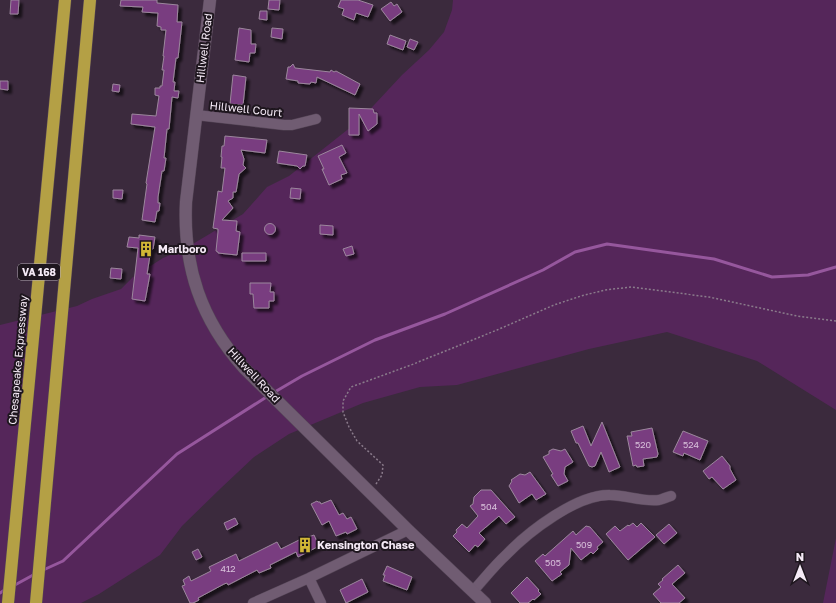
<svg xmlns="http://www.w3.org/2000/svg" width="836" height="603" font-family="'Golos Text',sans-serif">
	<defs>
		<filter id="shadow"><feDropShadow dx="3.5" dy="3.5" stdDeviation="1" flood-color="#0009"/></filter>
	</defs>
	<rect width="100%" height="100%" fill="#3b2a3d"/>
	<path fill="#55265a" d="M453 0H836V410L757 361 667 332 589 349 457 385 420 387 363 403 289 434 254 457 221 488 182 526 160 555 99 594 81 603H0V325L77 306 92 299 121 289 133 277 163 258 186 248 243 214 267 187 289 176 361 119 402 75 429 50 444 32 452 10Z
		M836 538V603H823Z"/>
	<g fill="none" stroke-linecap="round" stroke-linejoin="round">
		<path stroke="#96579d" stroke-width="3" d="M273 393 302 376 375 340 445 314 543 270 575 252 607 244 714 259 772 277 808 275 836 267
			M41 571 63 561 177 454 268 396
			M13 586 35 574
			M0 593 6 589"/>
	</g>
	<path fill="#793c80" stroke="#9c879d" filter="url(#shadow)" d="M11 0H19L18 14H10Z
		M121 0H157V3L178 5 177 22H182L178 58H176L173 82H175L174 91H179L178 98 172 97 169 129H167L164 158H166L164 171H162L158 197V203H160L159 211H157L155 222 142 220 147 184 146 183 155 127 131 124 132 114 156 116 159 96 155 95V88H160V86H162L164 70H162L164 56H163L166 30H161V27L157 26 158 13 142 12 143 7 120 6Z
		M269 0H280L279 10 268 9Z
		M341 0H358L373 5 368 17 356 13 354 20 342 15 344 9 338 7Z
		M391 2 394 6 397 4 402 12 390 21 381 9Z
		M260 11H267V20L259 19Z
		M239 28 251 30V44H256L255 53H250L249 62 235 60Z
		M272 28 283 29 282 39 271 37Z
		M390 35 406 41 403 50 387 44Z
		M410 39 418 42 414 50 407 47Z
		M293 64 295 68 330 72 331 70 334 72 336 71 360 84 355 95 317 77 316 83 311 82 310 84 298 83V81L286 79 288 67H290Z
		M233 75 246 77 243 105 230 104Z
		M0 81H8V90L0 89Z
		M113 84 120 85 119 92 112 91Z
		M349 108 373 109 374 113H377V124L368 131 359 114V135H349Z
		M225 136 267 140 265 153 241 150 244 159 243 165 246 168 239 174 236 192H233V198L228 201 233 208 222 220 237 221 236 231 240 232 237 255 218 253V252L216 251 218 232V229L213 228 218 191 222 192 225 168H221L222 157H221L222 146H224Z
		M342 145 346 153 339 157 347 173 341 175 342 179 329 185 322 169H324L318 156Z
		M279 151 307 155 305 166H303L300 169 297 166 277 163Z
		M291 188 301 189 300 199 290 198Z
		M113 190H123L122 199 113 198Z
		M264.5 229a5.5 5.5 0 1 1 11 0a5.5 5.5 0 1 1-11 0Z
		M320 225 333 226V235L320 234Z
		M139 235 155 237 153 249H151L147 274H150L145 301 132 299 138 248 127 247 129 237 139 238Z
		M352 246 354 254 346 256 343 249Z
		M242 253H266V261H242Z
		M111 268 122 269 121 279 110 278Z
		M250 283H271L270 292H274V301H269V308H254L253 294H250Z
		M602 422 620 467 609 472 601 452 595 466 592 467 589 466 578 443H576L571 431 583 426 591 446Z
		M652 428 658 454 657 457 643 459 644 466 637 467 636 465 633 466 627 436H632L631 432Z
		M683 431 708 441 700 460 684 453 683 456 673 452Z
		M553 449 561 451 565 449 573 462 565 467 564 474 568 481 558 486 551 475 553 474 543 457 549 454V451Z
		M722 456 730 466V469L736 480 723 489 712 477 709 479 703 471Z
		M530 472 546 494 536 500 532 494 519 503 509 486 512 481 511 480 520 474 525 475Z
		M481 490H491L515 517 506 524 499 516 479 533 485 539 478 547 475 545 469 552 453 536 457 532 456 530 462 524 467 528 478 516 470 506 473 504 474 497Z
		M331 500 339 515 343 513 347 519 351 517 357 529 347 534 346 532 336 536 329 521 322 525 311 504 317 501 318 502H320L321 504Z
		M235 518 238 524 227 530 224 523Z
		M633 523 637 527 641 523 655 537 628 560 606 534 615 526 620 531 628 525 629 526Z
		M669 524 677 533 664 544 656 535Z
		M586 526 590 527 603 542 597 547 598 549 593 554 591 552 581 560 571 548 569 565 560 572 562 574 552 581 535 561 543 554 545 556 573 531 576 535Z
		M314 535 319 546 298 557 296 552 270 565 271 568 259 573 257 570 228 585 227 583 224 584 198 598 199 600 193 603H190L182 586 185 585 183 580 189 576 191 581 211 571 209 567 236 554 239 561 277 542 281 549 305 537 306 538Z
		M198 549 202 557 196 560 192 552Z
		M678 565 685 573 672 584 685 598 679 603H661L653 594 661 587 658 584 663 580 662 579Z
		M387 566 412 577 407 590 383 581 385 575H383Z
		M527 577 539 590 538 591 541 594 534 600 533 599 528 603H520L511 593Z
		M362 579 368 592 346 603 340 590Z"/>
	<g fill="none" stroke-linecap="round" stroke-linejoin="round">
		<defs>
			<path id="minor" d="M196 115 284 125H292L316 119
				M309 578 321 603
				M473 591C484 579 494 566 506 555 528 532 577 494 610 495 626 495 642 502 659 500 663 499 667 497 671 496
				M253 603 309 578 408 530"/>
			<path id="tertiary" d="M210 0 186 202C183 267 201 320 244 368L408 530 485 603"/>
			<path id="motorway" d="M8 603 65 0
				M36 603 90 0"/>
		</defs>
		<use href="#minor" stroke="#554657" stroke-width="11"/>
		<use href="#tertiary" stroke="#554657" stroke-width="13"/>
		<use href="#motorway" stroke="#554657" stroke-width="13"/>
		<path stroke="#8a7b8b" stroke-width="1.5" stroke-dasharray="2 2" stroke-linecap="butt" d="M376 484 382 475 383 465 357 441 349 427 343 412V401L351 387 411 365 497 330 554 305 581 296 605 290 631 287 709 297 797 316 836 321"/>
		<use href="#minor" stroke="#705c72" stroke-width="10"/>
		<use href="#tertiary" stroke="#705c72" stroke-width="12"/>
		<use href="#motorway" stroke="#b4a045" stroke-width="12"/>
	</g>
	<defs>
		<symbol id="building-bare" viewBox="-9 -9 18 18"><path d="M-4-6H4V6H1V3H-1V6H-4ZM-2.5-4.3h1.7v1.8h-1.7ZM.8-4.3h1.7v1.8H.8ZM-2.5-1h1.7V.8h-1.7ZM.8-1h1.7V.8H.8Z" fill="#d2b736" stroke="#1e161e" stroke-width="2.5" paint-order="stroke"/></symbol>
	</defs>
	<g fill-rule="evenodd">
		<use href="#building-bare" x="135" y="238" width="22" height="22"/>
		<use href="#building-bare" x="294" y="534" width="22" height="22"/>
	</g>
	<g text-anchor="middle" stroke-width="4" stroke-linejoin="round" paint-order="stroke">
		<g font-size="9" fill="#d7bfd9">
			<text x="643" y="448">520</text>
			<text x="691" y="448">524</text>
			<text x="489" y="510">504</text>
			<text x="584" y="548">509</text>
			<text x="553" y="566">505</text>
			<text x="228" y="572">412</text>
		</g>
		<rect fill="#1e161e" stroke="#b5abb6" stroke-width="1" x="18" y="264" width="42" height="16" rx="3"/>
		<g font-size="10" font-weight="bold" fill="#f6ebf7">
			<text x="39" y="276">VA 168</text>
		</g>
		<g font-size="11" fill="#f6ebf7" stroke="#1e161e">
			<text transform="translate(204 48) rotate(-83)" y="4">Hillwell Road</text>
			<text transform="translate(246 109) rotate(6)" y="4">Hillwell Court</text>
			<text transform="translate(18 360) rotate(-85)" y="4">Chesapeake Expressway</text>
			<text transform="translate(254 375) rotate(47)" y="4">Hillwell Road</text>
		</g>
		<g font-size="11" font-weight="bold" fill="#f6ebf7" stroke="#1e161e" text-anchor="start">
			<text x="158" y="253">Marlboro</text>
			<text x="317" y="549">Kensington Chase</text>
		</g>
	</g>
	<g transform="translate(800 567)" stroke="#1e161e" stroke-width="3" paint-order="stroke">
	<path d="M0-3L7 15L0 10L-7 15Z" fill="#f6ebf7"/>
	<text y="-6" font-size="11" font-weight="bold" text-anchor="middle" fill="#f6ebf7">N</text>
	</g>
</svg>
